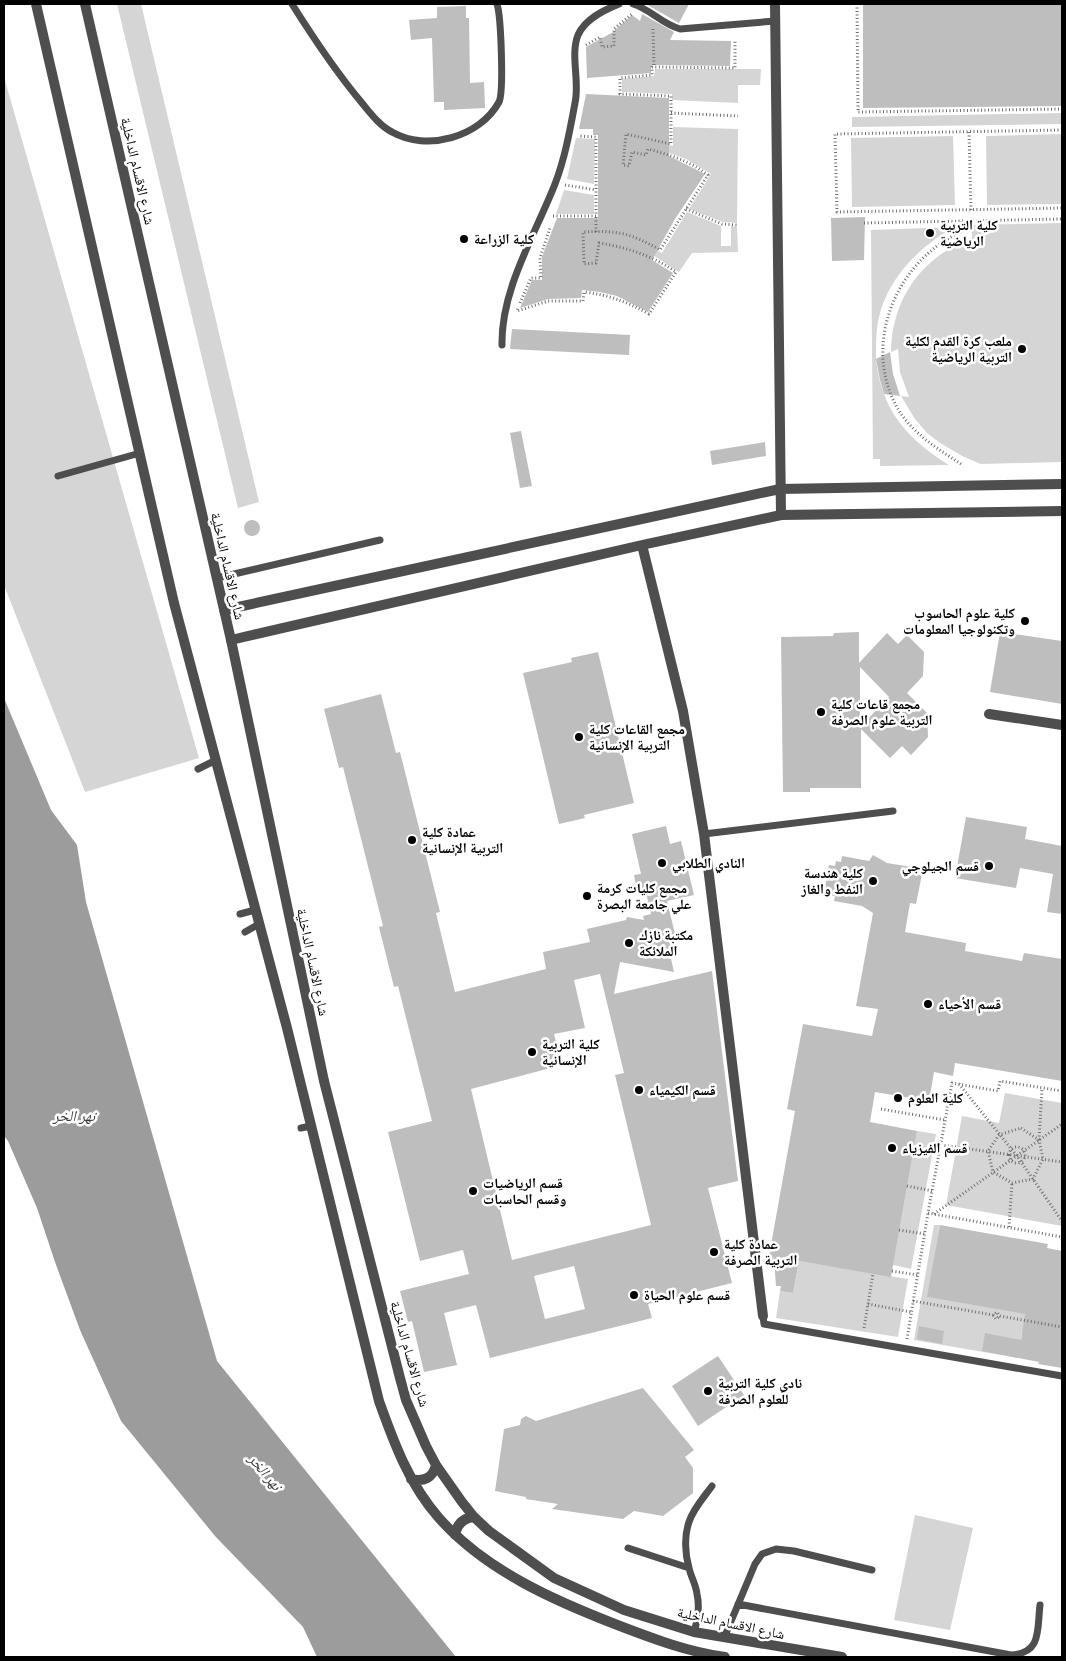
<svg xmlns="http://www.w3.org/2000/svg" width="1066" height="1661" font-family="Overpass,'Noto Naskh Arabic',sans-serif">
	<rect width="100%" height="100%" fill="#fff"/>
	<path fill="#d5d5d5" d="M117 4H141L259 502 238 508Z
		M655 69H761L760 85H738V103L672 100V94L622 92V79L654 76Z
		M4 77 199 758 85 792 4 585Z
		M1062 113V124L852 127V117Z
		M673 127 738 129 737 223 723 222 689 209 711 174 686 159 669 153 647 147 627 136 673 146Z
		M1062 134V204L987 205 986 136Z
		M953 136 955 205 852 207 851 138Z
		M576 138 595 139 594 184 567 179Z
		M564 190 594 195V214H556Z
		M687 212 721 226V246H731V226L737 227 738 252 692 253 679 272 654 256 643 243 662 253Z
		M1062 223V462L981 464 964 457 940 443 927 433 915 419 901 396 909 397 900 372 898 349 891 352C892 297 922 258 972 237L971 225Z
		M955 227C917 247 882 284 877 329 876 338 876 347 876 356 877 376 883 396 893 413 907 435 926 451 949 465L880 466V459H873L871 230Z
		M1005 1093 1062 1103V1226L946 1205 962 1116 999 1123Z
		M917 1131 936 1134 911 1269 893 1265Z
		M934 1225H940L928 1297 1062 1320V1334L1044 1332 1043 1336 1022 1332 1018 1358 914 1340Z
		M769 1256 908 1279 898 1337 776 1318 780 1291 793 1293 798 1267 770 1262Z
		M915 1515 973 1528 950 1630 894 1620Z"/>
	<path fill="#9c9c9c" d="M4 698 51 810 77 845 86 902 217 1361 456 1657H317L303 1627 215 1536 121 1421 80 1330 55 1262 37 1208 8 1141 4 1136Z"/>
	<path fill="#bebebe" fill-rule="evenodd" d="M646 4H689L679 23Z
		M863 4H1062V106L863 108Z
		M466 6V18H469L470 83 484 82 485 108 444 110V102H434L432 38 411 40 409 20 437 18V7Z
		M642 14 674 32 670 40 731 41 730 66 651 65V73L587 78 586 47 615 31V30L632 15 640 21Z
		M586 94 669 98V156L705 174 675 219 652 260 673 273 648 312 617 296 600 292 582 290 581 298 548 299 520 308 532 280H542V257L557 218H598V135H593V129H579Z
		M865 217 864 260 832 261 831 218Z
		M512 329 630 335 629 355 510 349Z
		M890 352 893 374 900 396 884 394 880 380 876 359Z
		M521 431 532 486 520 488 510 433Z
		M765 442 766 456 712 465 710 451Z
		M244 528a8 8 0 1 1 16 0a8 8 0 1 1-16 0Z
		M859 632V663L887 633 898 644 907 635 924 652 923 676 907 693 927 713 928 737 911 755 902 746 890 758 861 729V788H810V792H783L781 637 833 636 834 633ZM860 667 889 697 860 727Z
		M1000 632 1062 641V704L990 692Z
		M598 652 634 803 584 815 585 818 559 824 523 673 572 662 571 658Z
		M381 694 396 753 400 752 440 912 436 913 455 992 546 969 543 952 590 942 587 929 626 920 627 917 644 920 643 916 651 914 645 888 637 890 634 875 641 874 632 834 666 826 670 844 681 841 694 895 667 901 677 942 672 944 673 949 669 950 674 972 620 962 614 994 712 971 738 1181 708 1188 732 1283 648 1304 652 1318 490 1358 476 1305 444 1313 457 1365 424 1372 412 1321 408 1322 400 1291 469 1274 463 1250 420 1261 388 1132 432 1121 398 986 394 987 379 927 383 926 343 767 339 768 324 709ZM600 974 624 1073 615 1075 651 1225 512 1260 471 1089 562 1065 554 1034 585 1028 574 980ZM574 1266 585 1309 545 1319 534 1276Z
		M966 817 1027 827 1025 839 1062 846V914L1047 912 1053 874 1020 868 1016 888 955 878Z
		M873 855 887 863 917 868 916 873 922 874 916 904 910 903 905 932 966 943 965 951 1022 961 1024 953 1062 959V1081L955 1063 953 1076 934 1072 929 1101 875 1092 870 1122 917 1131 891 1277 799 1261 793 1293 780 1291 781 1286H776L774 1257 769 1256 795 1111 787 1109 803 1024 872 1036 878 1009 856 1006 873 913 862 906 834 901 835 896 829 895 830 889 825 888 829 865 835 866 836 861 841 862 842 856 869 861Z
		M940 1225 1048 1244 1047 1248 1062 1251V1368L1038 1364 1039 1362 982 1351 985 1333 1021 1340 1025 1314 927 1297Z
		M919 1326 944 1331 942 1344 917 1339Z
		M718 1356 744 1395 698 1426 672 1386Z
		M643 1388 694 1450 685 1457 693 1468V1493L663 1516 634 1511 623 1519 552 1509 558 1504 526 1499V1497L495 1491 504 1429 520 1425 521 1419 526 1416 536 1421Z"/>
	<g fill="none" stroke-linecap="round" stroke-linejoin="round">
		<path stroke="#707070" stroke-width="3" stroke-dasharray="1 2.5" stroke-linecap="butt" d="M857 4 858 112 1062 109
			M653 29 654 67
			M586 45 600 37 602 47 614 46V29L632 14
			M671 113 738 116
			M1062 130 835 134 837 212 1062 208
			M969 132 971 210
			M565 185 596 190
			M686 209 722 224 737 225
			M553 216H596V137L578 136
			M864 223 1062 219
			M596 232V216
			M520 303 531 278H541L540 258 550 228
			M518 309 517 311 548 301H583L584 292C610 295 627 302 649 314L676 272C653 256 626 247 599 243L596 263 584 264 583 232C616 230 631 233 660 250L708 175C690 161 670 155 648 149L646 155 632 152 629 166 623 165 626 134 671 144V96L620 94V78L652 75V67H654L735 68V41
			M961 464C938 449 913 434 898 409 867 356 886 288 932 250 941 242 951 237 961 232L962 221
			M959 1084 1017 1156 1062 1221
			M1062 1091 1000 1081 998 1091 952 1083 928 1213 1062 1237
			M881 1109 945 1120
			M1021 1128 1039 1140 1043 1159 1033 1179 1012 1183 993 1172 988 1151 999 1135Z
			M1039 1140 1042 1088
			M941 1145 1062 1162
			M1009 1155a8 8 0 1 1 16 0a8 8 0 1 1-16 0Z
			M907 1186 933 1191
			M934 1214 1062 1124
			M1009 1227 1012 1183
			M899 1230 925 1234
			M892 1271 918 1275
			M913 1301 993 1315 997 1312 1000 1316 1062 1327
			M868 1304 911 1312
			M993 1315 996 1319 1000 1316
			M864 1328 873 1274
			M907 1339 928 1213"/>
		<path stroke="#4e4e4e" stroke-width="7" d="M292 4C314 39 336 72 362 103 371 114 380 126 392 132 427 152 480 137 499 102 504 92 501 16 497 4
			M633 4C650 9 662 24 680 29L775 21
			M502 345C501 289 535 235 555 184 565 158 570 130 575 103 580 81 570 55 578 35 585 19 604 10 619 4
			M58 476 140 453
			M217 578 380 540
			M198 769 216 760
			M704 834 893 811
			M240 914 255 910
			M245 932 259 924
			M301 1128 311 1126
			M763 1316 764 1324 1062 1376
			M628 1548 689 1568
			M738 1604 1011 1655C1042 1653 1037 1630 1040 1605
			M694 1632C698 1619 700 1607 697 1594 696 1585 691 1577 689 1568 685 1554 684 1536 689 1522 693 1509 704 1497 712 1486
			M724 1638 755 1564 762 1554 776 1549 794 1551 872 1570"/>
		<path stroke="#4e4e4e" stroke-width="10" d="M775 4 781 515
			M642 545 683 711 704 834 763 1316
			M224 610 780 489 1062 484
			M231 640 642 545 781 515 1062 511
			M989 714 1062 725"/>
		<path stroke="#4e4e4e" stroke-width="10" d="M36 4 174 603 287 1028 379 1401C394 1443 409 1484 439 1518 486 1571 555 1601 620 1626 654 1639 688 1652 725 1657
			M85 4 231 640 324 1081 400 1378 406 1400 426 1446 436 1465 462 1502 474 1517 489 1531 554 1578 624 1610 694 1632 842 1657
			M411 1479C424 1482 433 1478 436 1465
			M455 1535C457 1524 463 1518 474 1517"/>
	</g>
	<g fill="#000" stroke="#fff" stroke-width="2">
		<circle cx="930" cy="233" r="5"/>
		<circle cx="464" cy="239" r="5"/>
		<circle cx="1022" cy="349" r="5"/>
		<circle cx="1025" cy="621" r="5"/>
		<circle cx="821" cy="712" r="5"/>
		<circle cx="579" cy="737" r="5"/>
		<circle cx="412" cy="840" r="5"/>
		<circle cx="662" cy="863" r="5"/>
		<circle cx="989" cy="866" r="5"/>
		<circle cx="873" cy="881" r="5"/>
		<circle cx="587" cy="896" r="5"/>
		<circle cx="629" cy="943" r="5"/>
		<circle cx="928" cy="1004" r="5"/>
		<circle cx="532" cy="1052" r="5"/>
		<circle cx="639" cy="1090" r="5"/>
		<circle cx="898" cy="1098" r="5"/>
		<circle cx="892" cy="1148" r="5"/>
		<circle cx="473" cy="1191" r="5"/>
		<circle cx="714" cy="1252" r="5"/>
		<circle cx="634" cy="1295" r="5"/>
		<circle cx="708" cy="1391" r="5"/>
	</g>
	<g text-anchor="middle" stroke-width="5" stroke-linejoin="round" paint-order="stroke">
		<g font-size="14" fill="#000" stroke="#fff">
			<text transform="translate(138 171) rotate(77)" y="5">شارع الاقسام الداخلية</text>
			<text transform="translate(228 566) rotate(77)" y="5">شارع الاقسام الداخلية</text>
			<text transform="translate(313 962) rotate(78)" y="5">شارع الاقسام الداخلية</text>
			<text transform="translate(410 1354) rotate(74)" y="5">شارع الاقسام الداخلية</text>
			<text transform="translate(731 1623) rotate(12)" y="5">شارع الاقسام الداخلية</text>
		</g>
		<g font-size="14" font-weight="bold" fill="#000" stroke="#fff" text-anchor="start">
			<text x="940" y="230">كلية التربية<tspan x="940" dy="16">الرياضية</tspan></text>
			<text x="474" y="244">كلية الزراعة</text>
			<text x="1012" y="346" text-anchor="end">ملعب كرة القدم لكلية<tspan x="1012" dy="16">التربية الرياضية</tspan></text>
			<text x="1015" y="618" text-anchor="end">كلية علوم الحاسوب<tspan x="1015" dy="16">وتكنولوجيا المعلومات</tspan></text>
			<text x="831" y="709">مجمع قاعات كلية<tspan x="831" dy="16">التربية علوم الصرفة</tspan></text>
			<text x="589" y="734">مجمع القاعات كلية<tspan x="589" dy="16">التربية الإنسانية</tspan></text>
			<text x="422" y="837">عمادة كلية<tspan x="422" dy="16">التربية الإنسانية</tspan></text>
			<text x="672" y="868">النادي الطلابي</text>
			<text x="979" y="871" text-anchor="end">قسم الجيلوجي</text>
			<text x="863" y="878" text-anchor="end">كلية هندسة<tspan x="863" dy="16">النفط والغاز</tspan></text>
			<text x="597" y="893">مجمع كليات كرمة<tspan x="597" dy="16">علي جامعة البصرة</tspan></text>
			<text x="639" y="940">مكتبة نازك<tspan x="639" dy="16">الملائكة</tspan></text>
			<text x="938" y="1009">قسم الأحياء</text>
			<text x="542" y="1049">كلية التربية<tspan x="542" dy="16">الإنسانية</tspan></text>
			<text x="649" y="1095">قسم الكيمياء</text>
			<text x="908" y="1103">كلية العلوم</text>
			<text x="902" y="1153">قسم الفيزياء</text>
			<text x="483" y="1188">قسم الرياضيات<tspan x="483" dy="16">وقسم الحاسبات</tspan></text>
			<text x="724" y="1249">عمادة كلية<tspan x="724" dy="16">التربية الصرفة</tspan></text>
			<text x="644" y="1300">قسم علوم الحياة</text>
			<text x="718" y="1388">نادي كلية التربية<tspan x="718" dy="16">للعلوم الصرفة</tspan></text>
		</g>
		<g font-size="15" font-style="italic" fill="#3d3d3d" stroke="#fff">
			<text x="74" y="1121">نهر الخر</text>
			<text transform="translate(265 1472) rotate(50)" y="5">نهر الخر</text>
		</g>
	</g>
	<rect width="1066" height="1661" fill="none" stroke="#000000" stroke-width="10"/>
</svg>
